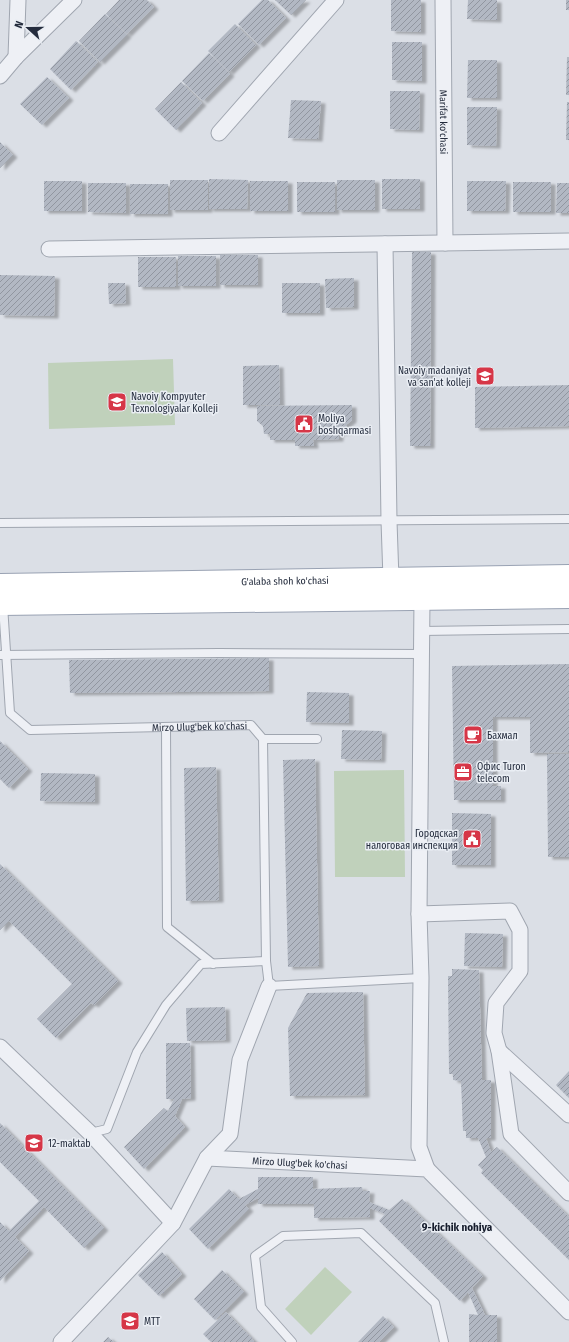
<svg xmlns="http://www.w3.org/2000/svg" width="569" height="1342" font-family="'Fira Sans Condensed',sans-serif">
	<defs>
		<pattern id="building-hatch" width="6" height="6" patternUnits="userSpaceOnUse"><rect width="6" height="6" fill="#b2b8c3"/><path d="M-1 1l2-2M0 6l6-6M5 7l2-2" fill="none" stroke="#9196a0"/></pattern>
		<filter id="shadow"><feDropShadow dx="4.5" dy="2.5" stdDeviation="1" flood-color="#0004"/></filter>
	</defs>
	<rect width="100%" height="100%" fill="#dbdfe6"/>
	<path fill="#c0d1bb" d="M173 359 175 425 49 429 48 363Z
		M404 770 405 877H335L334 771Z
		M325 1267 352 1292 311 1335 285 1309Z"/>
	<path fill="url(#building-hatch)" filter="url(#shadow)" d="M119 0H147L154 7 127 34 106 14Z
		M262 0H268L286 18 259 45 238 24Z
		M275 0H306L291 15Z
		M391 0H421V32L391 31Z
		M468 0H497V20L467 19Z
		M566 0H569V10H566Z
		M105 14 127 35 100 62 79 41Z
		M235 24 256 45 229 72 208 51Z
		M76 41 98 62 71 90 50 69Z
		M392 42H422V81L392 80Z
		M209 53 230 74 203 101 182 81Z
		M567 57H569V95H566Z
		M468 60H497V98H467Z
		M47 77 69 98 42 125 20 104Z
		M181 82 202 103 176 130 155 109Z
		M390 91H420L419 130 390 129Z
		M291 100 321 101 318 139 288 138Z
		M567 102H569V140H566Z
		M467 107H497L496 146 467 145Z
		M0 142 13 155 0 168Z
		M209 179 248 180 247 209H209Z
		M382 179H420V209H382Z
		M170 180H208V210H170Z
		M337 180H375V210H337Z
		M44 181H82V211H44Z
		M250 181H288V211H250Z
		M467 181H506L505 211H467Z
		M297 182H335V212H297Z
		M513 182H551V212H513Z
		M88 183H126V213L88 212Z
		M557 183H569V213H556Z
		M130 184H168V214H130Z
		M412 252H431L430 446H410Z
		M220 255H258V285H220Z
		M178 256H216V286H178Z
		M138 257H176V287H138Z
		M0 275 55 276 54 316 0 315Z
		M354 278V307L326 308 325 279Z
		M108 283H125L126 303 109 304Z
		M282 283H320V313H282Z
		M279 365 280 405H243V366Z
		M569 385V426L475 428V387Z
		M352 405V420L346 425 347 432 339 433V439L313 440 314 446H295V440H270V434H264L263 426 257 421V406Z
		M269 658V691L70 693 69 660Z
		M569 664V752L530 753V717H493V786H501V800H454L452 666Z
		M307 692 349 693V723L306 722Z
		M342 730 382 731 381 760 341 759Z
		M0 741 28 769 9 788 0 779Z
		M547 754H569V857H548Z
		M315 759 319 966 288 967 283 760Z
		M216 767 219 900 186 901 184 768Z
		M41 773 95 774V802L40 801Z
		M452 813 491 814V865H452Z
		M0 864 118 981 94 1005 91 1003 56 1038 37 1019 72 984 9 921 0 930Z
		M465 933 503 934 502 967 464 966Z
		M452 969 479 970 482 1080H491V1138H486L491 1152 497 1147 569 1217V1260L481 1173 483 1170 478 1165 486 1157 478 1138H466V1131H463L461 1081 453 1080V1074H449L448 976H452Z
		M363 992 365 1095 290 1096 288 1028 307 993Z
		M225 1007 226 1040 187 1041 186 1008Z
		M166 1043H190L191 1098 182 1099 175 1116 185 1127 144 1169 124 1147 164 1108 168 1111 174 1099H166Z
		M569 1071V1098L556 1085Z
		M0 1123 104 1228 84 1248 44 1207 15 1237 29 1251 0 1281V1222L9 1231 39 1201 0 1162Z
		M258 1177H313V1189L362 1187 363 1191H370L369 1202 389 1210 402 1199 483 1276 472 1288 485 1315H497V1342H469V1314L478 1315 468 1292 460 1301 379 1221 385 1214 370 1208V1217L314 1218V1204H258V1198L245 1205 249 1209 208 1249 189 1229 229 1189 239 1199 258 1189Z
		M162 1252 182 1274 159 1296 138 1275Z
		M222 1270 244 1292 215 1320 194 1299Z
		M226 1312 255 1342H211L203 1334Z
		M383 1316 394 1327 379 1342H358Z
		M108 1337 114 1342H103Z"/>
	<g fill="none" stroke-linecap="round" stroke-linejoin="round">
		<defs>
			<g id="lane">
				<path d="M0 523 569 519"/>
				<path id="s1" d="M3 605 10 713 30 730 251 725 263 739 266 961 269 986 421 978"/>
				<path d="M421 631 569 629"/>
				<path d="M0 655 219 653 422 654"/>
				<path d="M166 727 167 927 213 964"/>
				<path d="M263 739H317"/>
				<path d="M90 1133 107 1129 137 1052 166 1005 201 964 266 961"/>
				<path d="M292 1342 261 1307 255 1256 283 1236 361 1233 435 1303 444 1342"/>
			</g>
			<g id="street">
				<path id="s2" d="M443 0 445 243"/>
				<path d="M16 57 18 0"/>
				<path d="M0 76 16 57 74 0"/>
				<path d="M219 133 336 0"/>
				<path d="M385 244 389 521 391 579"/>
				<path d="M49 249 569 241"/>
				<path d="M422 599 419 914 421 978 419 1147 427 1169"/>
				<path d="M419 914 510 911 520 930V971L496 1003 494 1033 499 1051 511 1134 569 1193"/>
				<path d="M0 1047 90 1133 173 1223"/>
				<path d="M499 1051 569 1115"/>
				<path id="s3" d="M207 1158 427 1169 569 1312"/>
				<path d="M61 1342 173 1223 207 1158 230 1134 240 1060 269 986"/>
			</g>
			<g id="primary">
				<path id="s4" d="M0 585 569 576"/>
				<path d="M0 604 569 597"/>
			</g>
		</defs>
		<use href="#lane" stroke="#a0a6b0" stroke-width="10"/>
		<use href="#street" stroke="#a0a6b0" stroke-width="17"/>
		<use href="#primary" stroke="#99a2b3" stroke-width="24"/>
		<use href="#lane" stroke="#eef0f5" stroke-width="8"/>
		<use href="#street" stroke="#eef0f5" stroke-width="15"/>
		<use href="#primary" stroke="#fff" stroke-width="22"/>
	</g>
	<defs>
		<symbol id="university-square" viewBox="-11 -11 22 22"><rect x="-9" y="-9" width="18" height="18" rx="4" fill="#d63647" stroke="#eaeef4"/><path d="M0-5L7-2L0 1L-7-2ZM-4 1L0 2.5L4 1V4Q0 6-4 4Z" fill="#fff"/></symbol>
		<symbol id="civic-square" viewBox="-11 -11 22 22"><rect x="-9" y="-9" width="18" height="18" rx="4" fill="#d63647" stroke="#eaeef4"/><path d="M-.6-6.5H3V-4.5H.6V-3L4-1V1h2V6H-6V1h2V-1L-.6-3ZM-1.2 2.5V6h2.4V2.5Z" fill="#fff"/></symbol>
		<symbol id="cafe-square" viewBox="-11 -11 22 22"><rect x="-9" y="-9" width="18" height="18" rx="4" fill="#d63647" stroke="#eaeef4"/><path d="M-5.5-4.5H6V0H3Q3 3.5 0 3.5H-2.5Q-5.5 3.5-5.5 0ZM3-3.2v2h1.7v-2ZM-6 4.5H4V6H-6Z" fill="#fff"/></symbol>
		<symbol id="office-square" viewBox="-11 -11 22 22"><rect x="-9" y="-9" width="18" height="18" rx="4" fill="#d63647" stroke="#eaeef4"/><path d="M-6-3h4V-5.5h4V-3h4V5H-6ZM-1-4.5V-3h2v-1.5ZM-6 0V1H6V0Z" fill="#fff"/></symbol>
		<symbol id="school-square" viewBox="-11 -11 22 22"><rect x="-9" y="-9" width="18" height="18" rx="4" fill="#d63647" stroke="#eaeef4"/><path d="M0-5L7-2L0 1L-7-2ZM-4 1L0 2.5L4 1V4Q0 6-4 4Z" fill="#fff"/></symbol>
	</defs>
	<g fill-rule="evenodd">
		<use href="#university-square" x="474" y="365" width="22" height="22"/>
		<use href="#university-square" x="106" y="391" width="22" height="22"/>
		<use href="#civic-square" x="293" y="413" width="22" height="22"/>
		<use href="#cafe-square" x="462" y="724" width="22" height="22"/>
		<use href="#office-square" x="452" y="761" width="22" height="22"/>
		<use href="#civic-square" x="461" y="828" width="22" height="22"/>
		<use href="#school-square" x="23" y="1132" width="22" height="22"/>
		<use href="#school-square" x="119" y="1310" width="22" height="22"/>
	</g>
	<g text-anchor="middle" stroke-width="3" stroke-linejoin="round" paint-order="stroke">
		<g font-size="10" fill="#242c3d" stroke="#eaeef4">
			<text dy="4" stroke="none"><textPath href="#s2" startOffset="122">Marifat ko'chasi</textPath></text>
			<text dy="4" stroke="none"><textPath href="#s4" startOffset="285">G'alaba shoh ko'chasi</textPath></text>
			<text dy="4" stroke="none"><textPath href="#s1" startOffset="304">Mirzo Ulug'bek ko'chasi</textPath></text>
			<text dy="4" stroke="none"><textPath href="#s3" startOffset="93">Mirzo Ulug'bek ko'chasi</textPath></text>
		</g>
		<g font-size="10" fill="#242c3d" stroke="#eaeef4" text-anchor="start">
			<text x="471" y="374" text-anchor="end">Navoiy madaniyat<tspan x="471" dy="12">va san'at kolleji</tspan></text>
			<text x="131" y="400">Navoiy Kompyuter<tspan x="131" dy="12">Texnologiyalar Kolleji</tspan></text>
			<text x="318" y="422">Moliya<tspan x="318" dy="12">boshqarmasi</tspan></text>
			<text x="487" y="739">Бахмал</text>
			<text x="477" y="770">Офис Turon<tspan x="477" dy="12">telecom</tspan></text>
			<text x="458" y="837" text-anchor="end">Городская<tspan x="458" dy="12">налоговая инспекция</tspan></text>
			<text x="48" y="1147">12-maktab</text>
			<text x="144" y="1325">MTT</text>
		</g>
		<g font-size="11" font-weight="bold" fill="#171d2d" stroke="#eaeef4">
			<text x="457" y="1231">9-kichik nohiya</text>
		</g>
	</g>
	<g transform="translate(28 28) rotate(291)" stroke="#eaeef4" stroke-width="3" paint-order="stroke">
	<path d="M0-3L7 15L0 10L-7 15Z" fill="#242c3d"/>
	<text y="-6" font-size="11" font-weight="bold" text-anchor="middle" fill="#242c3d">N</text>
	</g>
</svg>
